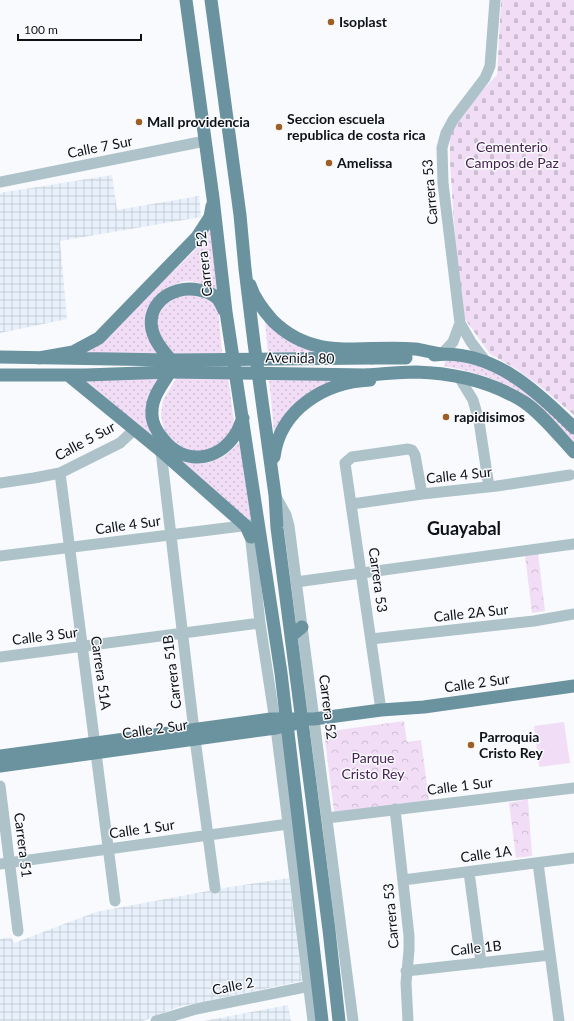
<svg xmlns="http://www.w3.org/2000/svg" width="574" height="1021" font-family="Lato,sans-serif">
	<defs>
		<pattern id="industrial-grid" width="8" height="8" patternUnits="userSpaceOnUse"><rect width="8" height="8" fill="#e7f0fb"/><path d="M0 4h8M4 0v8" fill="none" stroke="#c5cdd6"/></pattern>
		<pattern id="grass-dots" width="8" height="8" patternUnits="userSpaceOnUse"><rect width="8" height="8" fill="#f1def6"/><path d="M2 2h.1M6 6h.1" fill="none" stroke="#cdbdd2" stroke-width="1.8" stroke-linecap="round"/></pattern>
		<pattern id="cemetery-stones" width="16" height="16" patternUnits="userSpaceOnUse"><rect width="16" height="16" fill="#f1def6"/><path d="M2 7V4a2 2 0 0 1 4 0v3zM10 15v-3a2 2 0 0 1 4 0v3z" fill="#cdbdd2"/></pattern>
		<pattern id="park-crowns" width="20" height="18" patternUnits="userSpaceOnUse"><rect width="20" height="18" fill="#f1def6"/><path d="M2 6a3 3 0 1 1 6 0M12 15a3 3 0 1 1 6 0" fill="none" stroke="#cdbdd2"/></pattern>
	</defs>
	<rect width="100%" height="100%" fill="#f8fafd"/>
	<path fill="url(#industrial-grid)" d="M112 175 117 210 199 196 201 217 60 241 67 319 0 333V193Z
		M289 878 302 981 178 1007 143 1021H0V939L11 937 14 943 96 912 224 888Z
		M288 1005 291 1021H204Z"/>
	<path fill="url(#grass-dots)" d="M214 222 220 294C210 288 200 281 188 281 172 281 145 301 145 319 145 332 153 343 159 353L82 355 105 339 194 251Z
		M187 293H200L218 306 222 353 170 354 157 334V319L163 306 175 298Z
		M265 321 324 353 268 355Z
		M446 359 481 364 509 377 574 433V446L510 387 488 377 468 371 444 366Z
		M160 377 148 396 147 409 180 459 191 463H208L223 457 240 442 253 521H248L83 378Z
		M177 377H228L235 430 216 449 189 453 169 438 163 426 161 415 163 400Z
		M269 378H346L295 405 283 418 274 432Z"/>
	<path fill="url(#cemetery-stones)" d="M501 0H574V415L540 386 516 369 490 354 462 315 459 298 450 162V132L473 100 497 75Z"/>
	<path fill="url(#park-crowns)" d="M538 553 545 611 532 613 525 555Z
		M404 721 407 742 421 740 429 800 334 812 324 732Z
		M528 799 532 856 516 858 509 803Z"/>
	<path fill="#f1def6" d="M564 722 570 763 539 767 534 726Z"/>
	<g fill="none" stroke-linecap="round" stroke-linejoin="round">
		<path stroke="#adc2c9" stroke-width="11" d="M0 182 205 141
			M442 354 453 342 460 323
			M487 363 471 342 460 323 443 183 442 148 446 133 453 120 485 78 490 66 495 0
			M459 377 473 400 479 421 489 487
			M161 451 195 739 215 888
			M60 473 115 901
			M0 483 34 478 60 473 120 443 135 429
			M275 495 286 515 289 526 353 1021
			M352 504 422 494 497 486 570 475
			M253 530 251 537V542L260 623 276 728 313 1021
			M0 556 250 525
			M296 582 574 544
			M371 639 534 621 574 614
			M0 657 260 623
			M381 710 345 463 352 457 408 449 412 450 415 455 422 494
			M0 786 18 931
			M395 809 409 936V950L406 983 408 1021
			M327 818 574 788
			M538 863 559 1021
			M0 864 288 824
			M469 872 481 963
			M403 880 574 858
			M406 971 550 955
			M156 1021 196 1009 315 985"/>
		<path stroke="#6a929f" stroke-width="13" d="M186 0 213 198 226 312 281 673 322 1021
			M211 0 240 215 245 269 254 343 275 495 277 528 329 930 339 1021
			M250 285C254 298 264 311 273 321 316 363 363 344 415 349 424 350 433 353 442 354
			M434 355C491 348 537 391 574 428
			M0 357 171 360
			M39 358 73 352 99 338 197 237 210 217 212 206
			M372 358H406
			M171 360C165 353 159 347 155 338 141 308 169 284 199 290 206 291 213 294 218 299 220 302 222 306 224 310
			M170 372C163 383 152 397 152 411 151 421 157 432 163 439 183 465 217 462 235 435 239 430 240 424 243 418
			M0 375H86L170 372
			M68 375 161 451 246 526 251 537
			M367 375C383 374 400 372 416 372 453 373 492 382 524 402 542 414 559 436 574 452
			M274 457C280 409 325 382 370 380
			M291 636 302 627
			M0 756 271 719H314L381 710 424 707 574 686
			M0 766 276 728 294 724"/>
		<path stroke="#6a929f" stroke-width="13" d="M171 360 372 358
			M170 372 367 375"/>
	</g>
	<g fill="#9d5f24" stroke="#f8fafd" stroke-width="1.5">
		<circle cx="331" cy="22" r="4"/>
		<circle cx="139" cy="122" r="4"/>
		<circle cx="279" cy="127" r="4"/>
		<circle cx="329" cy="163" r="4"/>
		<circle cx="446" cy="417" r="4"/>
		<circle cx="471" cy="745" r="4"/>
	</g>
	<g text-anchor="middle" stroke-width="3" stroke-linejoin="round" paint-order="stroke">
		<g font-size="14" font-weight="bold" fill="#0e1115" stroke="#f8fafd" text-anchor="start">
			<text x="339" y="27">Isoplast</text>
			<text x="287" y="124">Seccion escuela<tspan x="287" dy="16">republica de costa rica</tspan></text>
			<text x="147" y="127">Mall providencia</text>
			<text x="337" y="168">Amelissa</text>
			<text x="454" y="422">rapidisimos</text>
			<text x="479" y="742">Parroquia<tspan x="479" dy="16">Cristo Rey</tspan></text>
		</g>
		<g font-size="14" fill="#0e1115" stroke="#f8fafd">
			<text transform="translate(100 147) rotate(-11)" y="5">Calle 7 Sur</text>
			<text transform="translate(430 192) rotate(-95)" y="5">Carrera 53</text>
			<text transform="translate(204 264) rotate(-96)" y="5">Carrera 52</text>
			<text transform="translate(300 358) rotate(1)" y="5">Avenida 80</text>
			<text transform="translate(85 441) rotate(-28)" y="5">Calle 5 Sur</text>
			<text transform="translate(459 475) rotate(-6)" y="5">Calle 4 Sur</text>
			<text transform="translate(128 525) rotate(-8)" y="5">Calle 4 Sur</text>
			<text transform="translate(378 580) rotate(82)" y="5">Carrera 53</text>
			<text transform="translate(471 613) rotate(-6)" y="5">Calle 2A Sur</text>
			<text transform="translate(45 636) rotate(-7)" y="5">Calle 3 Sur</text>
			<text transform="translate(172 672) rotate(-97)" y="5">Carrera 51B</text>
			<text transform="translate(101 673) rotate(82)" y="5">Carrera 51A</text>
			<text transform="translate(477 683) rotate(-8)" y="5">Calle 2 Sur</text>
			<text transform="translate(328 707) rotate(83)" y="5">Carrera 52</text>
			<text transform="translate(155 729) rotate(-8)" y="5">Calle 2 Sur</text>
			<text transform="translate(460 786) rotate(-7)" y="5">Calle 1 Sur</text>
			<text transform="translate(142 829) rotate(-8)" y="5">Calle 1 Sur</text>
			<text transform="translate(23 845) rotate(83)" y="5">Carrera 51</text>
			<text transform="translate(486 854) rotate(-8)" y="5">Calle 1A</text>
			<text transform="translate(391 916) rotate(-95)" y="5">Carrera 53</text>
			<text transform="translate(476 948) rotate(-6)" y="5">Calle 1B</text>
			<text transform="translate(233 986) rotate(-11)" y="5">Calle 2</text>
		</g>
		<g font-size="14" fill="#46224e" stroke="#f8fafd">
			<text x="512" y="152">Cementerio<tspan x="512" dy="16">Campos de Paz</tspan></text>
			<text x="373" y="763">Parque<tspan x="373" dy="16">Cristo Rey</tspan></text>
		</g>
		<g font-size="18" font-weight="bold" fill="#0e1115" stroke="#f8fafd">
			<text x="464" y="535">Guayabal</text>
		</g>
	</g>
	<path d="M18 34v6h123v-6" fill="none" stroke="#0e1115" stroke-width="2"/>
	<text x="24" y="34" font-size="12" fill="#0e1115" stroke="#f8fafd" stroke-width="3" paint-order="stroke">100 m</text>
</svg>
